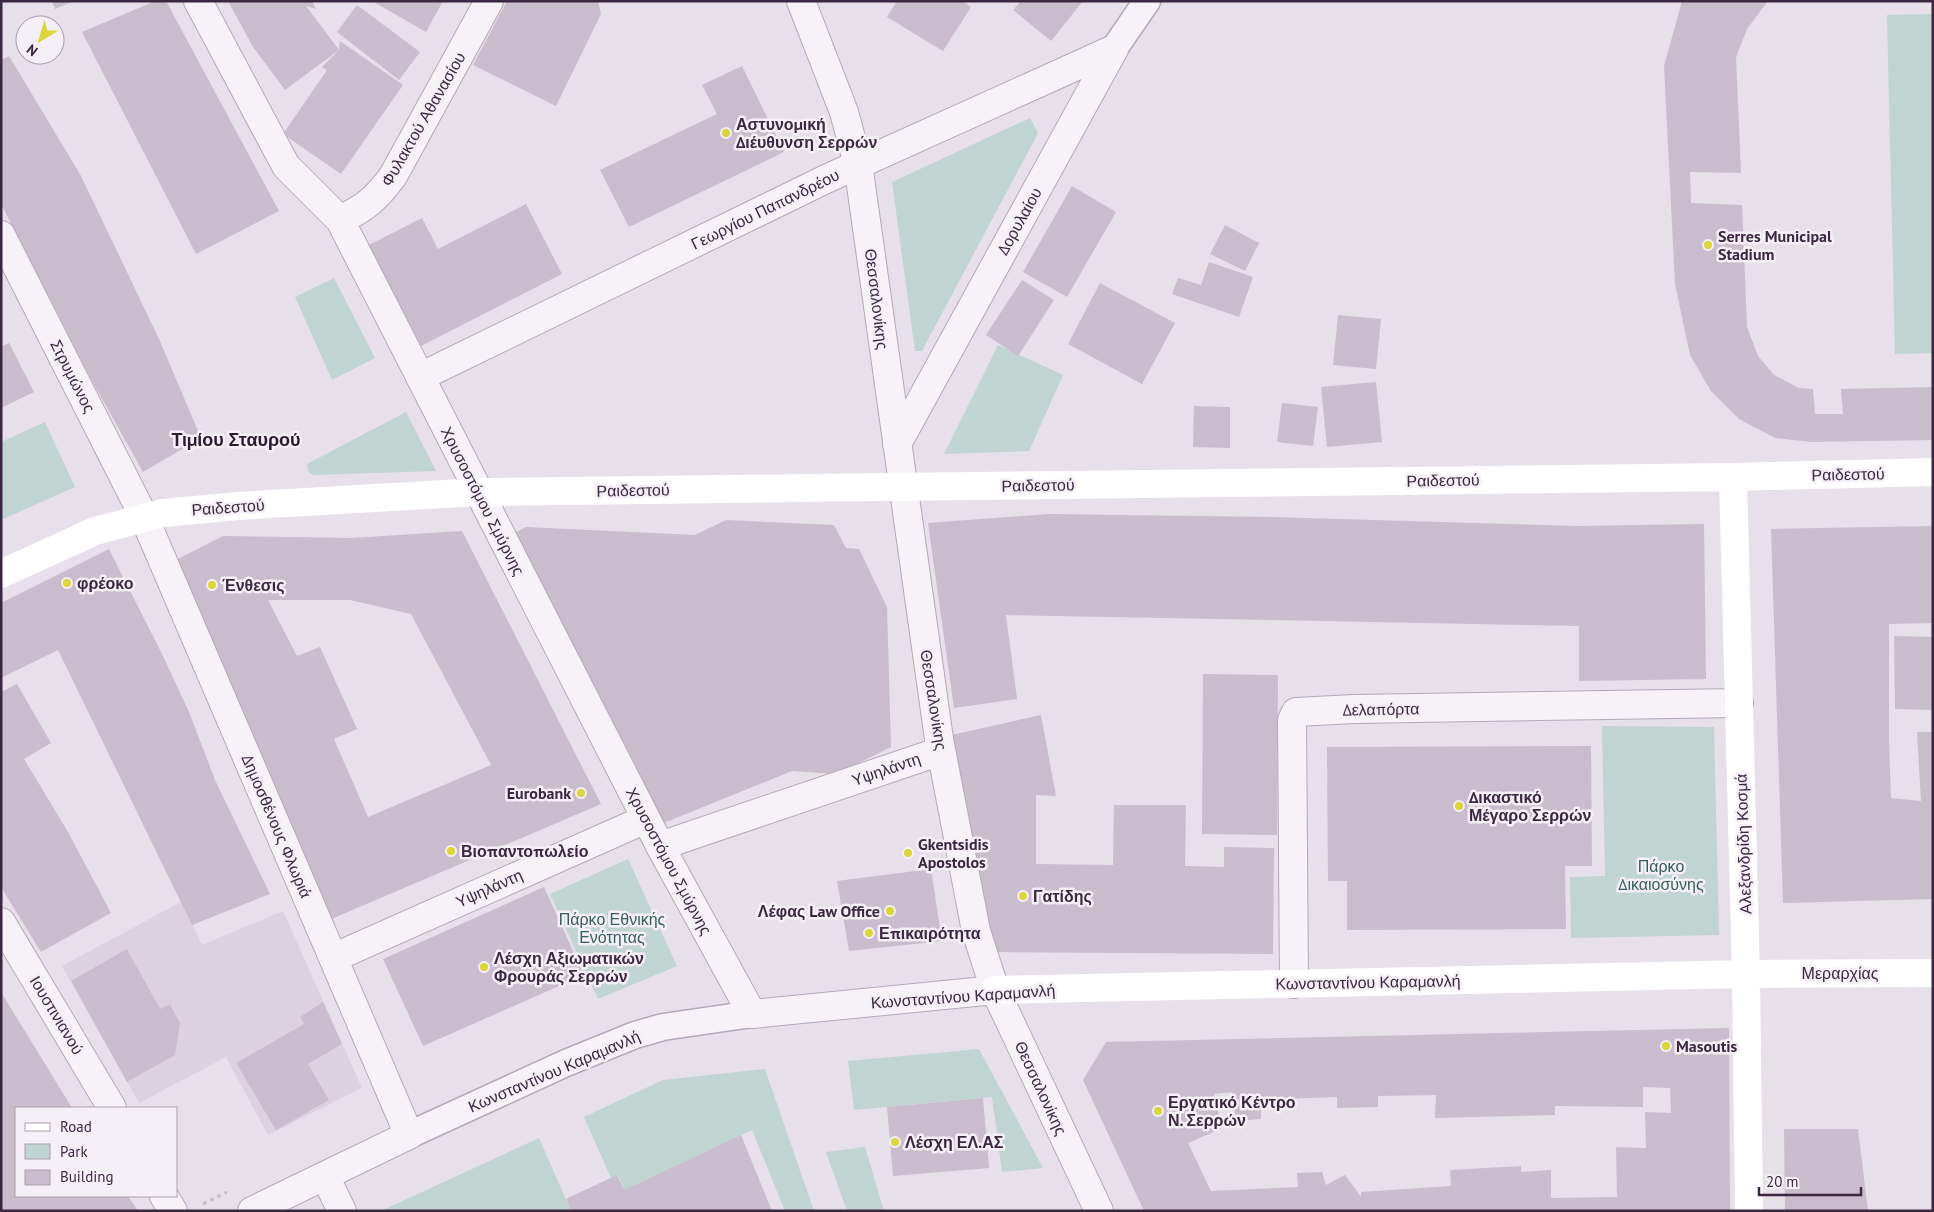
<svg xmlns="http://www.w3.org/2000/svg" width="1934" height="1212" font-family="'PT Sans',sans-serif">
	<rect width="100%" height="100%" fill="#e7dfea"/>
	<path fill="#dbd1df" d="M181 902 202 945 283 911 362 1088 268 1135 226 1057 139 1103 62 966Z"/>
	<path fill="#c0d4d2" d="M1933 14V353L1895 354 1887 15Z
		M1030 118 1038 133 922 351H915L892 182Z
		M334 278 375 358 332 380 295 297Z
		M998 345 1063 375 1029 451 944 454Z
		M406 412 436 471 313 475 308 471 307 464Z
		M45 422 75 487 1 520V442Z
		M1602 726 1714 727 1719 935 1571 938 1570 877 1605 876Z
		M628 859 677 966 598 999 550 894Z
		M979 1049 1043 1168 1002 1172 992 1097 854 1110 848 1061Z
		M765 1069 814 1211H785L752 1130 624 1190 618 1175 611 1178 584 1117 663 1080Z
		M539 1138 571 1211H384L383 1210Z
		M865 1147 884 1211H847L826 1152Z"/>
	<path fill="#c9bccd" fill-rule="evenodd" d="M52 1H74L55 9Z
		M155 1H166L279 211 196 254 82 32Z
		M228 1H312L316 9 306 6 339 50 340 41 403 85 341 174 283 134 327 70 322 67 339 50 285 90 253 47Z
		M372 1H443L426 32Z
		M507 1H598L601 14 556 106 473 65Z
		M897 1H962L971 7 943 51 887 17Z
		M1021 1H1083L1051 41 1013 10Z
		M1682 1H1768L1747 29 1736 57 1741 173 1690 172 1691 203 1742 205 1747 327 1758 356 1774 375 1799 388 1813 389 1815 414H1843L1841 389 1933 387V440L1811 442 1775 438 1739 419 1711 391 1690 355 1675 284 1664 66Z
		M357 5 420 52 399 80 337 32Z
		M9 56 81 176 159 339 201 438 143 472 91 379 1 204V60Z
		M742 66 784 152 629 227 600 170 717 114 702 85Z
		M1072 186 1116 212 1067 297 1023 272Z
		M526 204 562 274 421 346 369 245 422 218 438 249Z
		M1225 225 1259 243 1245 271 1210 254Z
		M1209 262 1253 277 1239 317 1172 294 1178 278 1201 285Z
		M1022 280 1054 300 1018 356 986 335Z
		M1100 283 1175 323 1142 384 1068 344Z
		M1338 315 1381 319 1376 369 1333 365Z
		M9 343 34 392 1 408V347Z
		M1376 382 1382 442 1327 447 1321 387Z
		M1282 403 1318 407 1313 446 1277 442Z
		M1194 406 1230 407V448L1193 447Z
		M1049 514 1272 517 1577 526 1704 524 1706 679 1579 681V626L1006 615 1017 699 954 708 928 523Z
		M726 520 834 525 846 548 859 549 887 607 891 747 837 774 792 771 659 825 510 535 526 527 695 535Z
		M1933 526V623L1889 624V741L1891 798 1921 801 1917 732H1933V899L1783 903 1771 529Z
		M462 531 601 804 329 920 168 564 223 536 351 538ZM268 600H350L411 614 491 765 368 817 334 739 357 729 320 647 297 656Z
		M109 549 163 656 189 712 215 780 270 894 192 925 58 650 1 678V603Z
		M1894 636 1933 637V710L1895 709Z
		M1203 674 1278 675 1277 835 1202 834Z
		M17 684 51 743 24 759 68 832 111 913 41 952 1 887V692Z
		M1041 715 1056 796 1036 795V864L1113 865 1114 805H1186L1185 866 1224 867V847L1274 848 1273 954 989 952 947 736Z
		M1591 746 1592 866H1565L1566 929 1347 930V881H1328L1327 747Z
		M931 869 942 941 849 951 837 881Z
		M544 887 584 975 423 1046 383 959Z
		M127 949 160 1009 170 1004 180 1023 175 1055 127 1082 71 981Z
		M1 992 72 1108H16V1196H128L138 1211H1Z
		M323 1002 342 1044 308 1064 329 1100 276 1130 236 1063 304 1024 300 1017Z
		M1729 1028 1730 1211H1144L1083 1080 1106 1042ZM1643 1087 1670 1088 1671 1113 1645 1112 1646 1148 1616 1147 1617 1197 1551 1198V1170L1521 1172V1166L1450 1170 1451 1186 1361 1192V1197L1345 1175 1326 1185 1322 1172 1297 1173 1298 1187 1211 1191 1188 1143 1222 1128 1214 1094 1232 1092 1236 1121 1261 1119V1107L1282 1104V1099L1337 1097V1108L1378 1107V1096L1436 1095 1435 1118 1555 1115V1106L1643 1107Z
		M983 1098 989 1168 893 1176 887 1107Z
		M1784 1129H1858L1868 1211H1785Z
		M741 1135 772 1211H571L566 1199 617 1175 624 1190Z"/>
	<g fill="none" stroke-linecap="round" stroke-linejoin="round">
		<defs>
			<path id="pedestrian" d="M1114 49 1147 1
				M409 1135 566 1063 635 1035 663 1027 752 1014"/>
			<path id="minor" d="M198 1 286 166 340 220 660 846 752 1014 995 990
				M801 1 844 112 858 164 939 739 976 931 995 990 1099 1211
				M340 220C365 208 376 199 393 176L489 1
				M1 235 144 517 409 1135 252 1211
				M420 377 826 179 1114 49
				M897 444 1114 49
				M660 846 941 751
				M1 922 112 1108
				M333 958 646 819
				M1294 984 1292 720 1296 712 1354 709 1739 703
				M325 1176 342 1211
				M164 1196 173 1211"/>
		</defs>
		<use href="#pedestrian" stroke="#b4a8b8" stroke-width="29"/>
		<use href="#minor" stroke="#b4a8b8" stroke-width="30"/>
		<path stroke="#c6bdc9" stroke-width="3" stroke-dasharray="4 4" stroke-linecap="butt" d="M203 1204 227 1192"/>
		<use href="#pedestrian" stroke="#f6f2f8" stroke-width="26"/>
		<use href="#minor" stroke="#f6f2f8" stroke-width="28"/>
		<path stroke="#fff" stroke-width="28" d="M1733 477 1746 974 1749 1211
			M1 574 95 531 163 513 238 506 479 492 1733 477 1933 472
			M995 990 1746 974 1933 973"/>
	</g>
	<g fill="#dad539" stroke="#f5eff7" stroke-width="2">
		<circle cx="726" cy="133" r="5"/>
		<circle cx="1708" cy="245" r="5"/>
		<circle cx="67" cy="583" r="5"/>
		<circle cx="212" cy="585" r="5"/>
		<circle cx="581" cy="793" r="5"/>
		<circle cx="1459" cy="806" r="5"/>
		<circle cx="451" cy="851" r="5"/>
		<circle cx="908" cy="853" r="5"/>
		<circle cx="1023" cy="896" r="5"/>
		<circle cx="890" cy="911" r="5"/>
		<circle cx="869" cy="933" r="5"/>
		<circle cx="484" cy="967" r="5"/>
		<circle cx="1666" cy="1046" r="5"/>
		<circle cx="1158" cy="1111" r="5"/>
		<circle cx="895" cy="1142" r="5"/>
	</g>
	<g text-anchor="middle" stroke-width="5" stroke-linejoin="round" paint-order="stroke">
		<g font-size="16" fill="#3c2743" stroke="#f5eff7">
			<text transform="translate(423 119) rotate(-60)" y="6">Φυλακτού Αθανασίου</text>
			<text transform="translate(765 209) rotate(-26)" y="6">Γεωργίου Παπανδρέου</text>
			<text transform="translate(1019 221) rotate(-61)" y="6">Δορυλαίου</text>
			<text transform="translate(877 299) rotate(83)" y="6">Θεσσαλονίκης</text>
			<text transform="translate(73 376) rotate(63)" y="6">Στρυμώνος</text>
			<text transform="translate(1848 474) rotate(-1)" y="6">Ραιδεστού</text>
			<text transform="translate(1443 480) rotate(-1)" y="6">Ραιδεστού</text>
			<text transform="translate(1038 485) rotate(-1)" y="6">Ραιδεστού</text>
			<text transform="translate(633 490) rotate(-1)" y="6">Ραιδεστού</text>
			<text transform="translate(483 501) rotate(63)" y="6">Χρυσοστόμου Σμύρνης</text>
			<text transform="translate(228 507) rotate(-4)" y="6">Ραιδεστού</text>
			<text transform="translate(934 700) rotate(81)" y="6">Θεσσαλονίκης</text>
			<text transform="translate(1381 709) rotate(-1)" y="6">Δελαπόρτα</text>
			<text transform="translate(886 769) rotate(-19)" y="6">Υψηλάντη</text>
			<text transform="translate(277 826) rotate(67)" y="6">Δημοσθένους Φλωριά</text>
			<text transform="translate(1743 844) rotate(-92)" y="6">Αλεξανδρίδη Κοσμά</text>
			<text transform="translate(669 861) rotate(62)" y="6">Χρυσοστόμου Σμύρνης</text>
			<text transform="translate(489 888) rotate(-24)" y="6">Υψηλάντη</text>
			<text x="1840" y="979">Μεραρχίας</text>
			<text transform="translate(1368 982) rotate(-1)" y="6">Κωνσταντίνου Καραμανλή</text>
			<text transform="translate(963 996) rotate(-4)" y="6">Κωνσταντίνου Καραμανλή</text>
			<text transform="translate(57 1015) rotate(59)" y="6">Ιουστινιανού</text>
			<text transform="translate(554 1071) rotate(-23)" y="6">Κωνσταντίνου Καραμανλή</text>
			<text transform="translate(1041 1088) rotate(65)" y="6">Θεσσαλονίκης</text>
		</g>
		<g font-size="16" font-weight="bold" fill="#3c2743" stroke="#f5eff7" text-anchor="start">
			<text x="736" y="130">Αστυνομική<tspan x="736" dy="18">Διέυθυνση Σερρών</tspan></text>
			<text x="1718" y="242">Serres Municipal<tspan x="1718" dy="18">Stadium</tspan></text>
			<text x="77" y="589">φρέοκο</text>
			<text x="222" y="591">Ένθεσις</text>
			<text x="571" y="799" text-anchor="end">Eurobank</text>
			<text x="1469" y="803">Δικαστικό<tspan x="1469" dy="18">Μέγαρο Σερρών</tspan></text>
			<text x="918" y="850">Gkentsidis<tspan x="918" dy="18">Apostolos</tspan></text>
			<text x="461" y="857">Βιοπαντοπωλείο</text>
			<text x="1033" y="902">Γατίδης</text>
			<text x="880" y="917" text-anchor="end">Λέφας Law Office</text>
			<text x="879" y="939">Επικαιρότητα</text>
			<text x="494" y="964">Λέσχη Αξιωματικών<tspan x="494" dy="18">Φρουράς Σερρών</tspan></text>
			<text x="1676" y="1052">Masoutis</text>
			<text x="1168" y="1108">Εργατικό Κέντρο<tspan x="1168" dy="18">Ν. Σερρών</tspan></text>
			<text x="905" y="1148">Λέσχη ΕΛ.ΑΣ</text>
		</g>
		<g font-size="16" fill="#335f5c" stroke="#f5eff7">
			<text x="1661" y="872">Πάρκο<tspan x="1661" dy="18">Δικαιοσύνης</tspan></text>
			<text x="612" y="925">Πάρκο Εθνικής<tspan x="612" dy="18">Ενότητας</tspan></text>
		</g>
		<g font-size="18" font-weight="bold" fill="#2d1933" stroke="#f5eff7">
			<text x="236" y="446">Τιμίου Σταυρού</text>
		</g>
	</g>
	<rect width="1934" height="1212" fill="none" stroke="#3c2743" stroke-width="5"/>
	<rect x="15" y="1107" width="162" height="90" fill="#f5eff7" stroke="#ab9faf"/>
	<rect x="25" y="1123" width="25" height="8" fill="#ffffff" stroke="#ab9faf"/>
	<text x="60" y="1132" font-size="15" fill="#3c2743">Road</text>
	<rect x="25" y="1144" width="25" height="15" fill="#c0d4d2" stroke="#ab9faf"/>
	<text x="60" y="1157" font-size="15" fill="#3c2743">Park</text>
	<rect x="25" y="1170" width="25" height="15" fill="#c9bccd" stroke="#ab9faf"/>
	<text x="60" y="1182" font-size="15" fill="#3c2743">Building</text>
	<g transform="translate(40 40) rotate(218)"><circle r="24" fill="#f5eff7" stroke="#ab9faf"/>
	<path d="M0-4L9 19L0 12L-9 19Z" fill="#dad539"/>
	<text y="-8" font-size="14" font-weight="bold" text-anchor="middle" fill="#3c2743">N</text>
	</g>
	<path d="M1759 1187v8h102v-8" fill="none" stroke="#3c2743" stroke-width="2.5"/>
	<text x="1766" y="1187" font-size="15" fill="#3c2743" stroke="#f5eff7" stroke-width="4" paint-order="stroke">20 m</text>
</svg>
